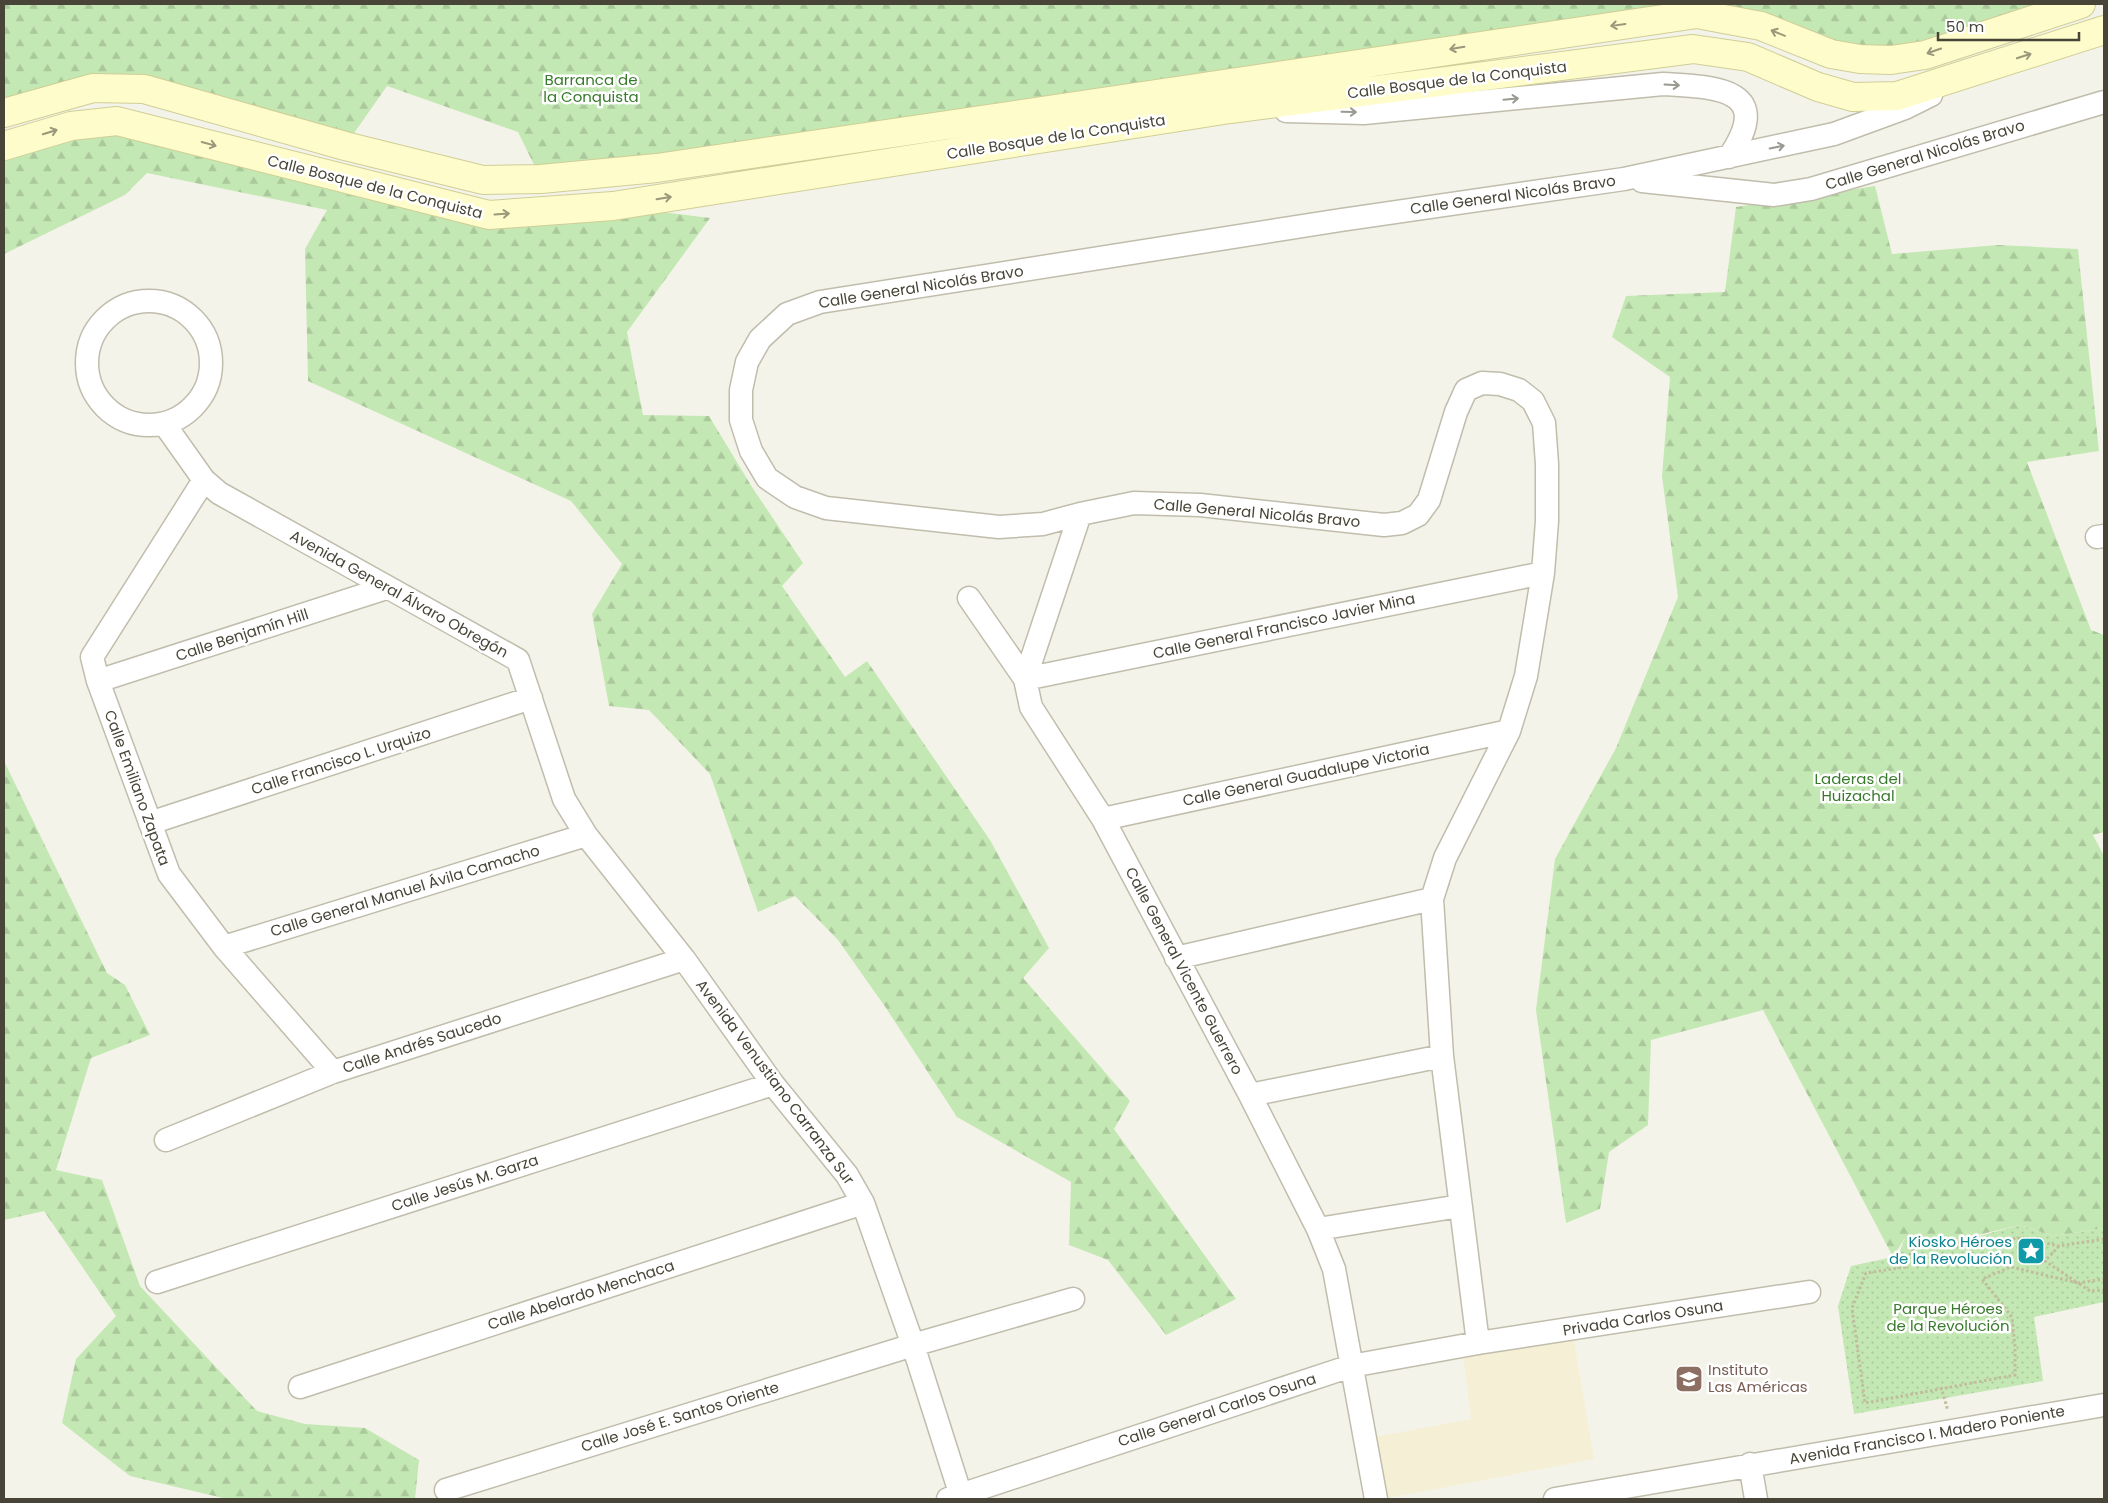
<svg xmlns="http://www.w3.org/2000/svg" width="2108" height="1503" font-family="Poppins,sans-serif">
	<defs>
		<pattern id="grass-dots" width="8" height="8" patternUnits="userSpaceOnUse" patternTransform="scale(1.25)"><rect width="8" height="8" fill="#c4e8b3"/><path d="M2 2h.1M6 6h.1" fill="none" stroke="#aac89b" stroke-width="1.8" stroke-linecap="round"/></pattern>
		<pattern id="forest-firs" width="22" height="20" patternUnits="userSpaceOnUse" patternTransform="scale(1.25)"><rect width="22" height="20" fill="#c4e8b3"/><path d="M5 1l3.5 6h-7zM16 11l3.5 6h-7z" fill="#aac89b"/></pattern>
	</defs>
	<rect width="100%" height="100%" fill="#f4f3e9"/>
	<path fill="#f5efd5" d="M1573 1335 1594 1459 1383 1499 1375 1437 1471 1419 1463 1353Z"/>
	<path fill="url(#grass-dots)" d="M2020 1225 2054 1236 2104 1228V1302L2034 1317 2043 1381 1854 1414 1838 1306 1851 1266 1898 1256 1905 1238H1972Z"/>
	<path fill="url(#forest-firs)" d="M4 4H2076L1891 60 1697 14 541 179 518 132 387 86 345 146 148 90 4 113Z
		M117 121 489 215 613 206 710 218 627 332 643 415 709 416 752 487 803 563 782 586 845 677 867 661 990 840 1049 948 1023 978 1130 1101 1114 1129 1236 1299 1166 1335 1108 1260 1069 1245 1071 1182 957 1117 886 1008 838 940 795 896 758 912 710 774 649 710 609 706 592 614 622 564 571 501 308 381 305 249 327 210 147 173 125 195 4 254V152Z
		M1875 186 1892 254 1998 245 2078 249 2099 451 2027 462 2091 630 2104 635V832L2093 835 2104 856V1228L2054 1236 2020 1225 1965 1238H1905L1893 1257 1763 1010 1651 1040 1648 1125 1609 1152 1600 1209 1566 1223 1536 1010 1555 859 1616 748 1678 597 1662 476 1670 377 1612 337 1626 296 1725 292 1736 207Z
		M4 761 107 973 125 985 150 1035 91 1058 56 1170 102 1180 140 1286 257 1411 305 1424 365 1428 419 1460 415 1499H227L130 1476 62 1423 76 1359 116 1316 44 1211 4 1220Z"/>
	<g fill="none" stroke-linecap="round" stroke-linejoin="round">
		<defs>
			<path id="street" d="M1286 111 1364 113 1663 84C1715 87 1776 88 1729 157
				M1642 181 1774 195 1811 189 2104 102
				M87 363a62 62 0 1 1 124 0a62 62 0 1 1-124 0Z
				M165 425 204 480 219 493 518 660 564 799 586 835 684 959 773 1084 847 1175 863 1203 913 1345 962 1499
				M204 480 92 657 98 681 169 874 224 947 333 1072
				M1080 514 1025 679 1543 573
				M2097 537 2104 536
				M969 598 1025 679 1031 707 1103 819 1250 1095 1318 1229 1334 1269 1376 1499
				M98 681 386 588
				M1103 819 1509 731
				M150 823 531 698
				M224 947 586 835
				M1176 958 1432 899
				M1250 1095 1442 1056
				M166 1140 333 1072 684 959
				M1318 1229 1460 1206
				M157 1282 773 1084
				M1478 1343 1442 1056 1432 899 1445 858 1509 731 1526 676 1543 573 1547 521V464L1544 423 1533 401 1519 390 1500 384 1482 383 1466 390 1456 412 1429 500 1418 515 1402 523 1384 525 1200 505 1134 503 1080 514 1043 524 999 527 826 508 795 497 767 478 751 451 741 420V390L747 362 760 339 787 314 820 302 1341 220 1624 179 1834 134 1905 108 1931 95
				M300 1387 863 1203
				M1750 1464 1756 1499
				M446 1490 913 1345 1073 1299
				M948 1499 1351 1366 1478 1343 1809 1292
				M1555 1499 2104 1405"/>
			<path id="secondary" d="M4 113 93 88 144 89 345 146 483 180 541 179 657 168 1697 14 1761 26 1831 54 1860 59 1891 60 1925 55 2081 4
				M4 146 71 126 117 121 489 215 613 206 1230 109 1693 49 1748 57 1818 87 1853 97 1897 96 2104 30"/>
		</defs>
		<use href="#street" stroke="#c0bdac" stroke-width="25"/>
		<use href="#secondary" stroke="#d0ce97" stroke-width="30"/>
		<path stroke="#c1bc9d" stroke-width="3" stroke-dasharray="2.5 2.5" stroke-linecap="butt" d="M2104 1239 2059 1246 2023 1238 1913 1246 1906 1267 1866 1273 1852 1308 1865 1403 2015 1375V1347L2012 1317 1982 1279 2011 1267 2078 1283 2090 1291 2104 1290
			M2059 1246 2045 1261 2078 1283 2104 1279
			M1941 1387 1948 1411"/>
		<use href="#street" stroke="#fff" stroke-width="22"/>
		<use href="#secondary" stroke="#fefcca" stroke-width="28"/>
	</g>
	<defs><path id="oneway-shaft" d="M-6 0H5M1.5-3L5.5 0L1.5 3" fill="none" stroke-width="1.6" stroke-linecap="round" stroke-linejoin="round" transform="scale(1.25)"/></defs>
	<g stroke="#9a977a">
		<use href="#oneway-shaft" transform="translate(1618 25) rotate(172)"/>
		<use href="#oneway-shaft" transform="translate(1778 33) rotate(-158)"/>
		<use href="#oneway-shaft" transform="translate(1457 48) rotate(171)"/>
		<use href="#oneway-shaft" transform="translate(1934 51) rotate(161)"/>
		<use href="#oneway-shaft" transform="translate(2024 56) rotate(-18)"/>
		<use href="#oneway-shaft" transform="translate(50 132) rotate(-17)"/>
		<use href="#oneway-shaft" transform="translate(209 144) rotate(15)"/>
		<use href="#oneway-shaft" transform="translate(664 198) rotate(-9)"/>
		<use href="#oneway-shaft" transform="translate(502 214) rotate(-4)"/>
	</g>
	<g stroke="#9a9992">
		<use href="#oneway-shaft" transform="translate(1672 85) rotate(3)"/>
		<use href="#oneway-shaft" transform="translate(1511 99) rotate(-5)"/>
		<use href="#oneway-shaft" transform="translate(1349 112) rotate(1)"/>
		<use href="#oneway-shaft" transform="translate(1777 147) rotate(-12)"/>
	</g>
	<defs>
		<symbol id="sight-square" viewBox="-11 -11 22 22"><rect x="-9" y="-9" width="18" height="18" rx="4" fill="#0f9aa8" stroke="#fff"/><path d="M0-6L1.8-2.2L6-1.7L2.9 1.2L3.7 5.4L0 3.3L-3.7 5.4L-2.9 1.2L-6-1.7L-1.8-2.2Z" fill="#fff"/></symbol>
		<symbol id="school-square" viewBox="-11 -11 22 22"><rect x="-9" y="-9" width="18" height="18" rx="4" fill="#8d6e63" stroke="#fff"/><path d="M0-5L7-2L0 1L-7-2ZM-4 1L0 2.5L4 1V4Q0 6-4 4Z" fill="#fff"/></symbol>
	</defs>
	<g fill-rule="evenodd">
		<use href="#sight-square" x="2015" y="1235" width="32" height="32"/>
		<use href="#school-square" x="1673" y="1363" width="32" height="32"/>
	</g>
	<g text-anchor="middle" stroke-width="5" stroke-linejoin="round" paint-order="stroke">
		<g font-size="15" fill="#387a2b" stroke="#fff">
			<text x="591" y="85">Barranca de<tspan x="591" dy="17">la Conquista</tspan></text>
			<text x="1858" y="784">Laderas del<tspan x="1858" dy="17">Huizachal</tspan></text>
			<text x="1948" y="1314">Parque Héroes<tspan x="1948" dy="17">de la Revolución</tspan></text>
		</g>
		<g font-size="15" fill="#484538" stroke="#fff">
			<text transform="translate(1457 80) rotate(-7)" y="5">Calle Bosque de la Conquista</text>
			<text transform="translate(1056 137) rotate(-9)" y="5">Calle Bosque de la Conquista</text>
			<text transform="translate(1925 155) rotate(-17)" y="5">Calle General Nicolás Bravo</text>
			<text transform="translate(375 187) rotate(14)" y="5">Calle Bosque de la Conquista</text>
			<text transform="translate(1513 195) rotate(-8)" y="5">Calle General Nicolás Bravo</text>
			<text transform="translate(921 287) rotate(-9)" y="5">Calle General Nicolás Bravo</text>
			<text transform="translate(1257 513) rotate(5)" y="5">Calle General Nicolás Bravo</text>
			<text transform="translate(399 594) rotate(29)" y="5">Avenida General Álvaro Obregón</text>
			<text transform="translate(1284 626) rotate(-12)" y="5">Calle General Francisco Javier Mina</text>
			<text transform="translate(242 635) rotate(-18)" y="5">Calle Benjamín Hill</text>
			<text transform="translate(341 761) rotate(-18)" y="5">Calle Francisco L. Urquizo</text>
			<text transform="translate(1306 775) rotate(-12)" y="5">Calle General Guadalupe Victoria</text>
			<text transform="translate(137 788) rotate(70)" y="5">Calle Emiliano Zapata</text>
			<text transform="translate(405 891) rotate(-17)" y="5">Calle General Manuel Ávila Camacho</text>
			<text transform="translate(1184 971) rotate(62)" y="5">Calle General Vicente Guerrero</text>
			<text transform="translate(422 1043) rotate(-18)" y="5">Calle Andrés Saucedo</text>
			<text transform="translate(775 1082) rotate(53)" y="5">Avenida Venustiano Carranza Sur</text>
			<text transform="translate(465 1183) rotate(-18)" y="5">Calle Jesús M. Garza</text>
			<text transform="translate(581 1295) rotate(-18)" y="5">Calle Abelardo Menchaca</text>
			<text transform="translate(1643 1318) rotate(-9)" y="5">Privada Carlos Osuna</text>
			<text transform="translate(1217 1410) rotate(-18)" y="5">Calle General Carlos Osuna</text>
			<text transform="translate(680 1417) rotate(-17)" y="5">Calle José E. Santos Oriente</text>
			<text transform="translate(1927 1435) rotate(-10)" y="5">Avenida Francisco I. Madero Poniente</text>
		</g>
		<g font-size="15" fill="#0d838f" stroke="#fff" text-anchor="end">
			<text x="2012" y="1247">Kiosko Héroes<tspan x="2012" dy="17">de la Revolución</tspan></text>
		</g>
		<g font-size="15" fill="#785e54" stroke="#fff" text-anchor="start">
			<text x="1708" y="1375">Instituto<tspan x="1708" dy="17">Las Américas</tspan></text>
		</g>
	</g>
	<rect width="2108" height="1503" fill="none" stroke="#484538" stroke-width="10"/>
	<path d="M1938 32v8h141v-8" fill="none" stroke="#484538" stroke-width="2.5"/>
	<text x="1946" y="32" font-size="15" fill="#484538" stroke="#ffffff" stroke-width="4" paint-order="stroke">50 m</text>
</svg>
